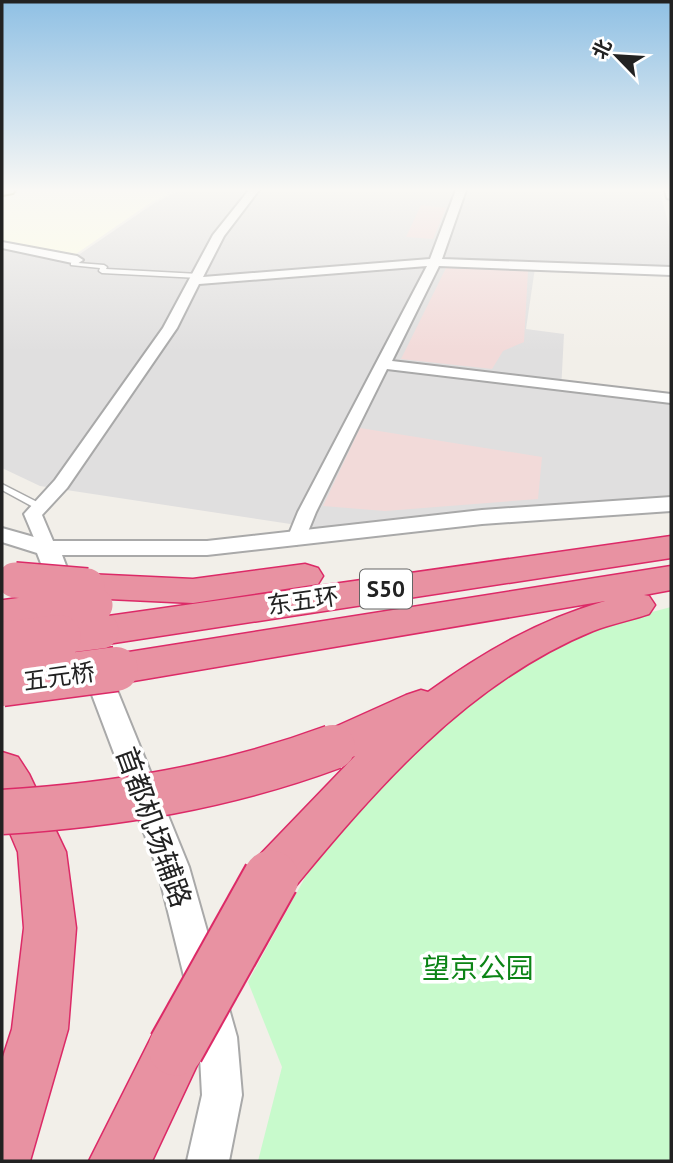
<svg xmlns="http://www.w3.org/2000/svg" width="673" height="1163" font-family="'PT Sans','Noto Sans SC',sans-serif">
	<rect width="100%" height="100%" fill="#f2efe9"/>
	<path fill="#e0dfdf" d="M165 190H660L671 235V268L536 261 526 329 564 334 561 391 671 403V495L317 528 40 486 2 468V248L45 257 74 258 153 204 176 192Z"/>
	<path fill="#f2dad9" d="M421 205 446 208 433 239 406 237Z
		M446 268 528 271 524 342 503 351 492 369 401 359Z
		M360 428 542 457 538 499 385 511 323 506Z"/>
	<path fill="#ffffe5" d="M33 190H148L170 193 150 203 73 256 2 242V196Z"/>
	<path fill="#c8facc" d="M671 607V1161H258L282 1067 248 982 314 861 389 775 468 704 537 658 614 622Z"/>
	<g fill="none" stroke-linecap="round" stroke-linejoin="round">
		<defs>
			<path id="service" d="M77 258 80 260 78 263 104 265 107 267 106 269 199 274 202 276 199 278 102 273 99 271 100 268 71 265V263Z
				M2 484 43 505 44 507 43 509H37L2 490Z"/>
			<path id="minor" d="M249 190H259L224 236 203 277 430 259 456 190H466L442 259 671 267V275L439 266 392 361 671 394V403L387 369 316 512 305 539 296 545 287 539 298 512 427 266 199 284 177 328 67 488 42 515 56 548 54 552H40L24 514 55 480 163 328 213 235Z
				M665 190H671V199L667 198Z
				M2 242 77 256 83 260 77 264 2 248Z"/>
			<path id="tertiary" d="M671 497V511L482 524 207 555H62L78 597 75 603 66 605 57 603 54 597 37 553 2 542V528L48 541H207L482 510Z
				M93 653 103 656 106 663 189 867 237 1037 242 1095 229 1161H187L202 1095 199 1037 157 867 80 663 83 656Z"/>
			<path id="secondary" d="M2 190H15L13 193 2 195Z"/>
			<path id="motorway" d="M671 536V558L101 645 87 641 82 631 87 621 101 617Z
				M305 564 318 568 323 576 318 584 193 603 87 598 74 595 69 586 74 577 87 574 193 579Z
				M671 566V590L644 595 649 596 655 605 649 614C631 620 611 624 593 631 466 683 374 791 289 894L271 900 253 894 246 878 253 862 355 756 333 764 317 759 311 747 317 735 406 695 421 690 428 692C483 652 539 620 605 601L116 684 102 679 96 669 102 659 116 654Z
				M2 752 18 757 29 774 66 852 76 928 68 1029 30 1161H2V1060L12 1029 24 928 18 852 2 814Z
				M176 1019 196 1028 205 1048 152 1161H89L156 1028Z"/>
		</defs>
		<use href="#service" stroke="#a9a9a9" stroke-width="3"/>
		<use href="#minor" stroke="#a9a9a9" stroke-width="4"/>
		<use href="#tertiary" stroke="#a9a9a9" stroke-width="4"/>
		<use href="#secondary" stroke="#707d05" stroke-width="4"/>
		<use href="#motorway" stroke="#dc2a67" stroke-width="3"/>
		<use href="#service" fill="#fff" fill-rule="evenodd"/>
		<use href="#minor" fill="#fff" fill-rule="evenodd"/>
		<use href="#tertiary" fill="#fff" fill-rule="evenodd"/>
		<use href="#secondary" fill="#f7fabf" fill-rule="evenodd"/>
		<use href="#motorway" fill="#e892a2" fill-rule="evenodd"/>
		<defs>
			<path id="motorway-bridge-far2" d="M15 580 87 586
				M2 618 95 605
				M46 638 101 631"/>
			<path id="motorway-bridge-far1" d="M2 644 59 637
				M2 684 116 669
				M2 812C116 805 225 787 333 747"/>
			<path id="motorway-bridge" d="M176 1048 271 878"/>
		</defs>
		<use href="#motorway-bridge-far2" stroke="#dc2a67" stroke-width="38" stroke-linecap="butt"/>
		<use href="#motorway-bridge-far1" stroke="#dc2a67" stroke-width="47" stroke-linecap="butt"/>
		<use href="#motorway-bridge" stroke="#dc2a67" stroke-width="59" stroke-linecap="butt"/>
		<use href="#motorway-bridge-far2" stroke="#e892a2" stroke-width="35"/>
		<use href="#motorway-bridge-far1" stroke="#e892a2" stroke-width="44"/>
		<use href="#motorway-bridge" stroke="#e892a2" stroke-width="55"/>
	</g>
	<linearGradient id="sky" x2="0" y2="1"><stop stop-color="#8fc0e4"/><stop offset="0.54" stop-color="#f9f8f5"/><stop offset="1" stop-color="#f9f8f5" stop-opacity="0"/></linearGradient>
	<rect width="673" height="352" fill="url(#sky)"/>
	<g text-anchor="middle" stroke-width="7" stroke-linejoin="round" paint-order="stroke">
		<rect fill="#fff" stroke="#646464" stroke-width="2" x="360" y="569.5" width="52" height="39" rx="5"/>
		<g font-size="23" font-weight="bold" fill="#222">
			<text x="386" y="597">S50</text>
		</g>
		<g font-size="24" fill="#222" stroke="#fff">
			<text transform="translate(303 601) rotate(-8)" y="8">东五环</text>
			<text transform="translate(59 677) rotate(-8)" y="8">五元桥</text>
		</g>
		<g font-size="28" fill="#222" stroke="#fff">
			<text transform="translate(154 827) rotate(70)" y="10">首都机场辅路</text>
		</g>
		<g font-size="28" fill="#0c8416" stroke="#fff">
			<text x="478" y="978">望京公园</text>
		</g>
	</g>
	<rect width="673" height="1163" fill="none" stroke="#222222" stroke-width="7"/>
	<g transform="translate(617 56) rotate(295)" stroke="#ffffff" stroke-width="5" paint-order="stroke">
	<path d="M0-5L12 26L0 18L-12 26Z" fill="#222222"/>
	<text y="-10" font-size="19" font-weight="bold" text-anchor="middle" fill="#222222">北</text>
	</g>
</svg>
